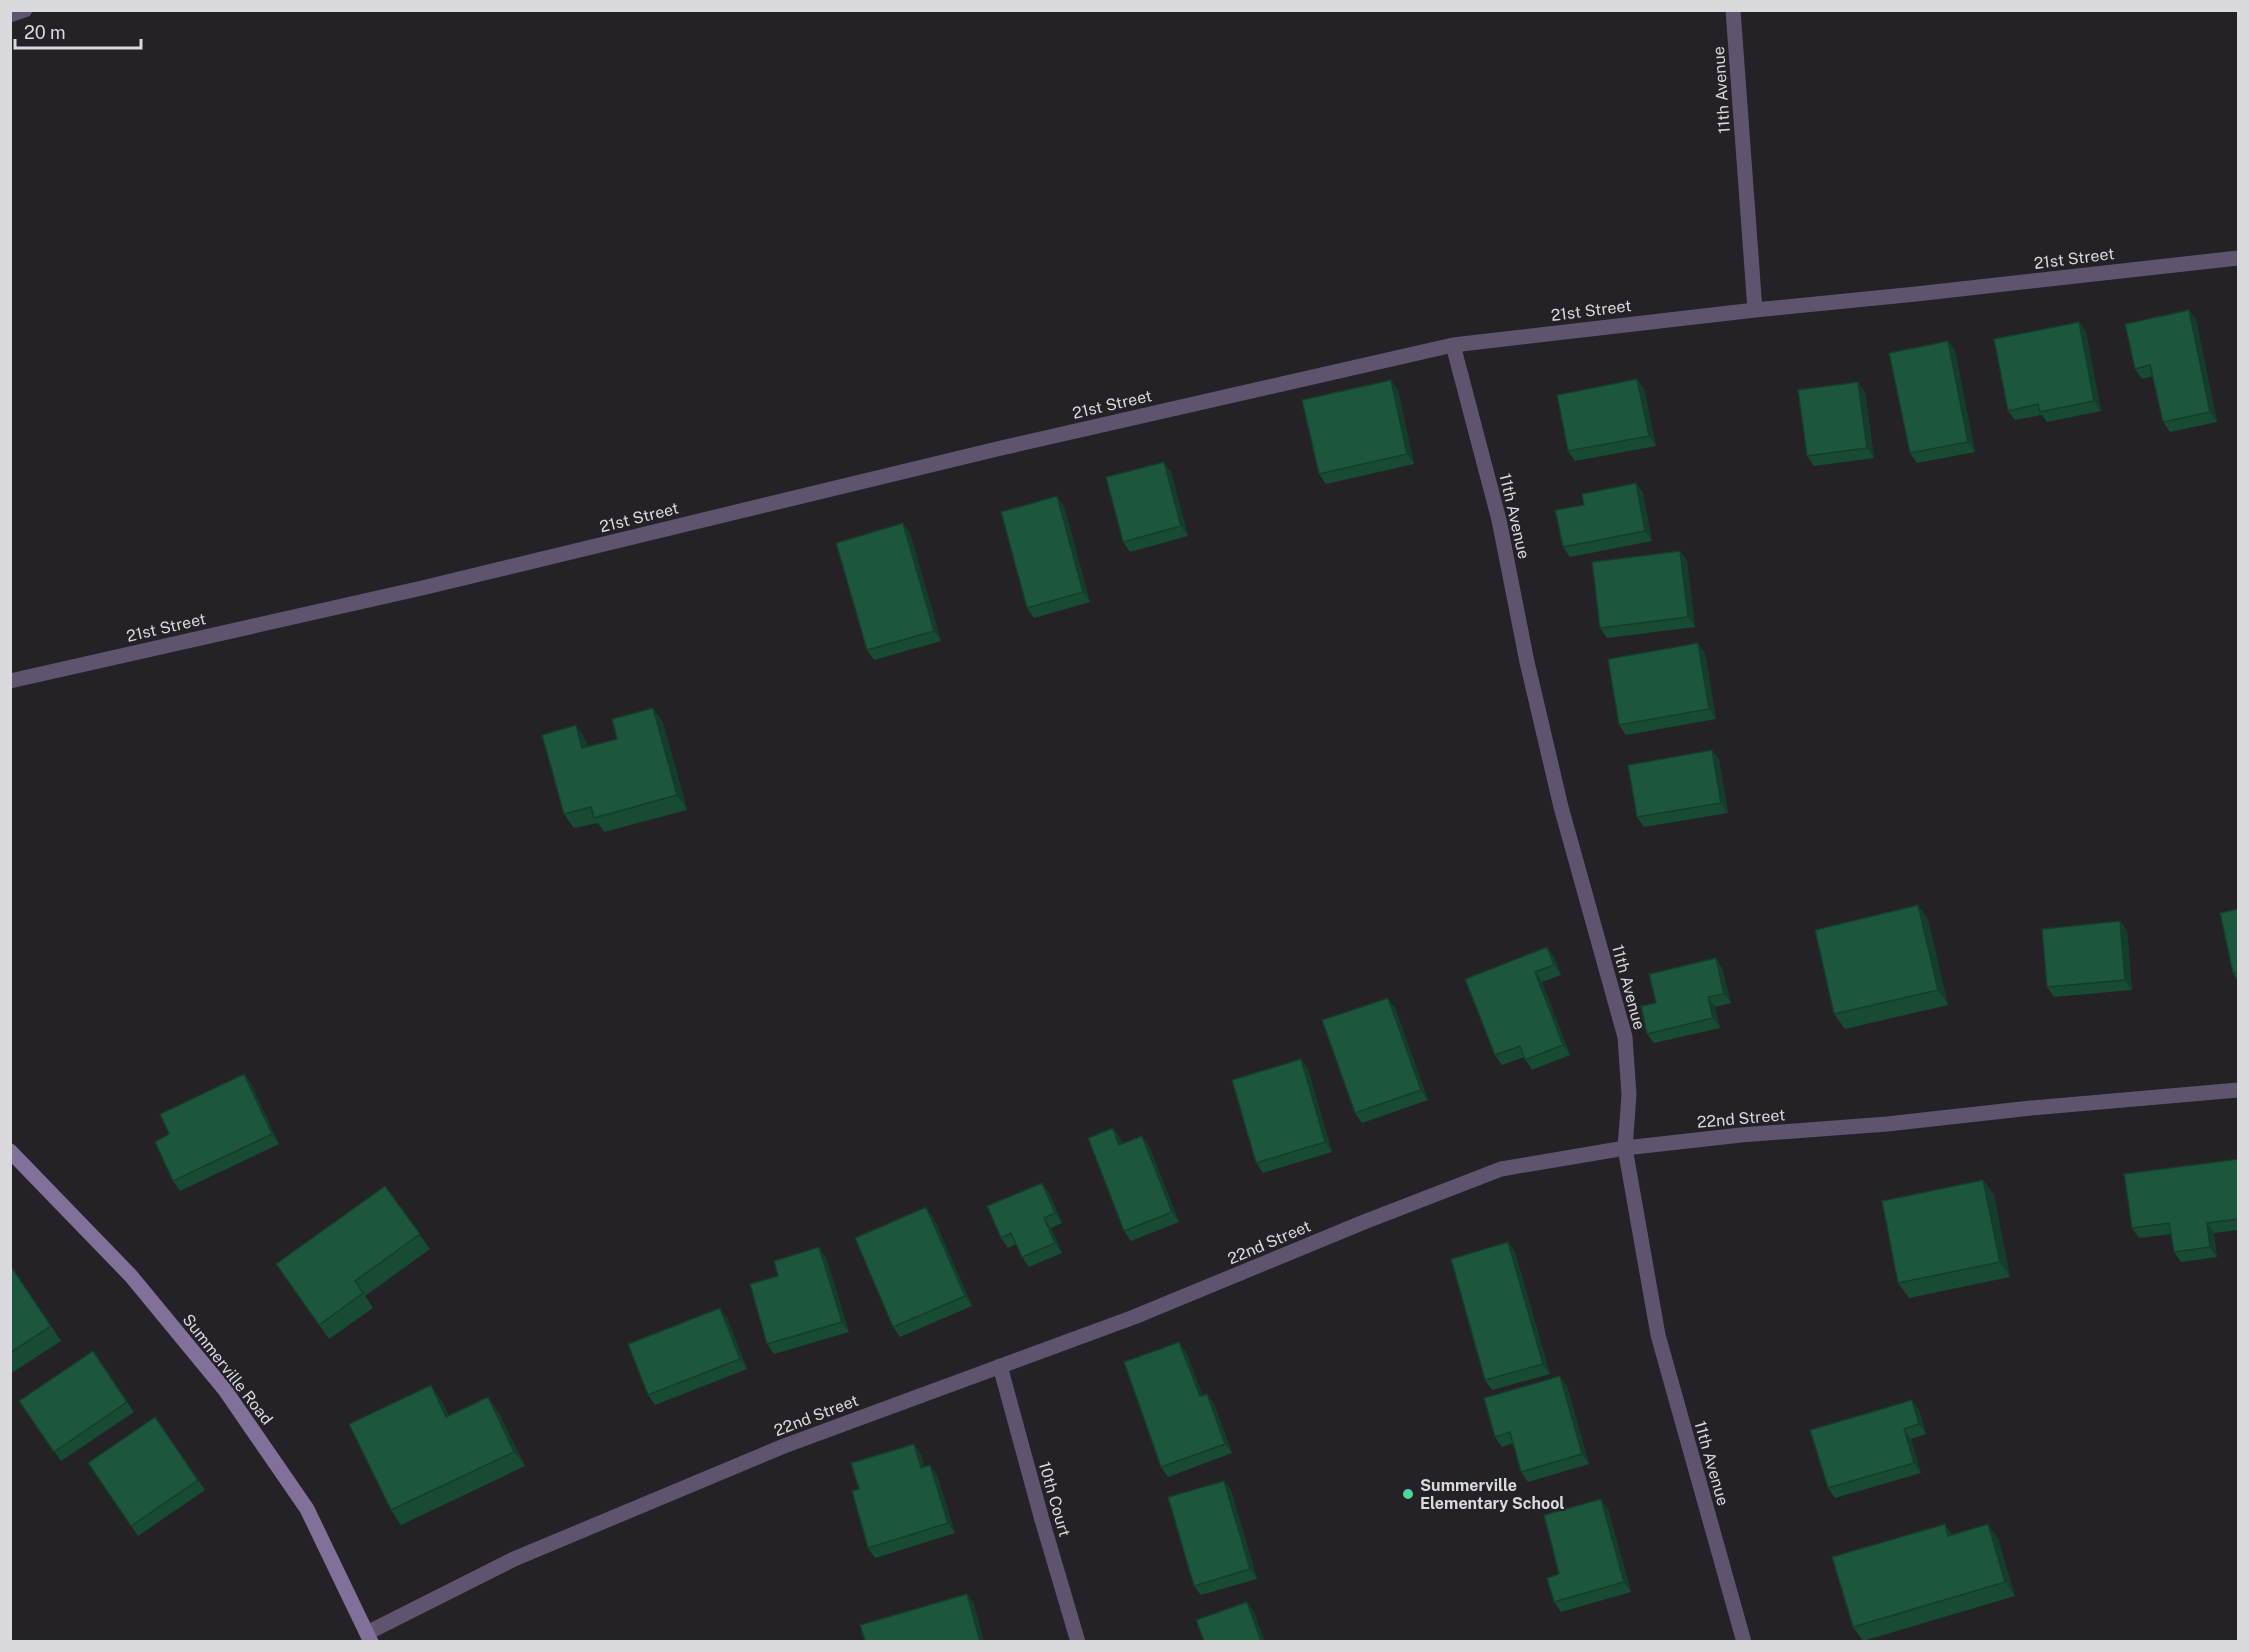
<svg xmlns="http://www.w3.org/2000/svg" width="2249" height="1652" font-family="'Public Sans',sans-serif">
	<rect width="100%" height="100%" fill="#242127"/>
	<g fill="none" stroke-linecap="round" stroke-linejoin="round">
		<path stroke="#5f546e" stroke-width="15" d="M1733 10 1755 310
			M10 15 25 10
			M1453 345 1499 520 1527 662 1561 807 1625 1037 1629 1095 1625 1148 1658 1335 1744 1642
			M10 681 422 588 997 449 1453 345 1755 310 1916 294 2238 258
			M1000 1366 1042 1520 1078 1642
			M367 1633 514 1559 784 1446 1134 1317 1364 1222 1501 1169 1625 1148 1741 1135 1887 1124 2031 1108 2238 1090"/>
		<path stroke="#817099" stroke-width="15" d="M10 1151 131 1276 225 1390 307 1509 371 1642"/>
	</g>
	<path fill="#184b34" d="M2189 310 2196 320 2217 422 2170 432 2163 422 2153 376 2142 379 2135 369Z
		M2079 322 2086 332 2101 411 2047 422 2042 415 2015 420 2008 411Z
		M1948 341 1955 351 1975 452 1917 463 1910 453Z
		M1637 379 1644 389 1656 446 1575 461 1568 451Z
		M1398 390 1414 464 1326 484 1319 474Z
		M1865 392 1874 458 1814 466 1807 456Z
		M1171 472 1188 536 1130 552 1123 542Z
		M1636 483 1643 493 1652 541 1570 557 1563 547Z
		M1064 506 1090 602 1034 618 1027 608Z
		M903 523 910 533 941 641 874 660 867 650Z
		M1680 551 1687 561 1695 627 1607 638 1600 628Z
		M1705 653 1716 719 1626 735 1619 725Z
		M663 722 687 810 604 832 598 823 574 828 564 814 586 740 588 747 617 739Z
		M1712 750 1719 760 1728 813 1644 827 1637 817Z
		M1918 905 1928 920 1948 1005 1845 1029 1834 1014Z
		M2238 909V981L2233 973Z
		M2120 921 2127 931 2132 990 2054 997 2047 987Z
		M1554 957 1561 975 1542 982 1570 1055 1532 1070 1524 1057 1502 1065 1495 1055 1465 979Z
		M1716 958 1722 968 1731 1003 1715 1007 1720 1028 1654 1043 1647 1034 1656 1003Z
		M1395 1008 1428 1100 1362 1123 1355 1113Z
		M1301 1059 1308 1069 1332 1152 1263 1173 1256 1163Z
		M244 1074 251 1084 279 1144 180 1191 173 1181 169 1134Z
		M1113 1128 1120 1138 1122 1144 1149 1146 1179 1222 1131 1241 1124 1231Z
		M2238 1159V1230L2214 1233 2217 1257 2181 1262 2174 1252 2171 1234 2139 1238 2132 1228Z
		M1983 1180 1994 1195 2010 1277 1909 1298 1898 1283Z
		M385 1186 430 1249 365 1296 373 1308 329 1339 276 1264Z
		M1049 1193 1062 1223 1051 1228 1062 1253 1029 1267 1022 1257 1016 1244 1008 1248 1001 1238Z
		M933 1217 972 1306 900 1337 893 1327Z
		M1508 1242 1515 1252 1550 1374 1492 1390 1485 1380Z
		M826 1257 849 1332 774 1354 767 1344 778 1276Z
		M10 1264 61 1341 10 1374Z
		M727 1318 747 1369 655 1405 648 1395Z
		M93 1351 134 1412 61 1461 19 1401Z
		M1186 1352 1202 1395 1214 1404 1232 1453 1168 1477 1161 1467Z
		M1567 1386 1589 1464 1528 1482 1521 1472 1513 1443 1502 1447 1495 1437Z
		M488 1397 498 1412 525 1466 401 1525 391 1510 441 1400 449 1416Z
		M1912 1400 1919 1410 1926 1434 1911 1439 1921 1473 1835 1498 1828 1488Z
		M155 1417 205 1490 138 1536 88 1463Z
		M921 1454 924 1467 937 1475 955 1533 875 1558 868 1548 859 1489Z
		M1224 1481 1231 1490 1257 1579 1201 1595 1194 1586Z
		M1608 1509 1631 1592 1561 1612 1554 1602Z
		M1988 1524 1998 1539 2015 1596 1863 1641 1853 1627 1952 1535Z"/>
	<path fill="#143d2b" d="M2189 310 2196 320 2217 422 2210 412Z
		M2079 322 2086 332 2101 411 2094 401Z
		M1948 341 1955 351 1975 452 1968 442Z
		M1637 379 1644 389 1656 446 1649 436Z
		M1391 380 1398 390 1414 464 1407 454Z
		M1858 382 1865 392 1874 458 1867 448Z
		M1164 462 1171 472 1188 536 1181 526Z
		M1636 483 1643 493 1652 541 1645 531Z
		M1057 496 1064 506 1090 602 1083 592Z
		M903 523 910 533 941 641 934 631Z
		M1680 551 1687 561 1695 627 1688 617Z
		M1698 643 1705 653 1716 719 1709 709Z
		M653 708 663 722 687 810 677 795Z
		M576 725 586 740 592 763 582 748Z
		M1712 750 1719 760 1728 813 1721 803Z
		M1918 905 1928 920 1948 1005 1938 990Z
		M2120 921 2127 931 2132 990 2125 980Z
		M1547 947 1554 957 1561 975 1554 965Z
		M1716 958 1722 968 1731 1003 1724 994Z
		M1535 972 1542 982 1570 1055 1563 1045Z
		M1708 997 1715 1007 1720 1028 1713 1018Z
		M1388 998 1395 1008 1428 1100 1421 1090Z
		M1301 1059 1308 1069 1332 1152 1325 1142Z
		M244 1074 251 1084 279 1144 272 1134Z
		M1113 1128 1120 1138 1126 1155 1119 1145Z
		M1142 1136 1149 1146 1179 1222 1172 1212Z
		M1983 1180 1994 1195 2010 1277 2000 1262Z
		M1042 1183 1049 1193 1062 1223 1055 1213Z
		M926 1207 933 1217 972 1306 965 1296Z
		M1044 1218 1051 1228 1062 1253 1055 1243Z
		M2207 1223 2214 1233 2217 1257 2210 1247Z
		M1508 1242 1515 1252 1550 1374 1543 1364Z
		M819 1247 826 1257 849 1332 842 1322Z
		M720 1308 727 1318 747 1369 740 1359Z
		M1179 1342 1186 1352 1207 1406 1200 1396Z
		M1560 1376 1567 1386 1589 1464 1582 1454Z
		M431 1385 441 1400 456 1432 446 1417Z
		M1207 1394 1214 1404 1232 1453 1225 1444Z
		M488 1397 498 1412 525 1466 514 1452Z
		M1912 1400 1919 1410 1926 1434 1919 1424Z
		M1904 1429 1911 1439 1921 1473 1914 1463Z
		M914 1444 921 1454 928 1478 921 1468Z
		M930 1465 937 1475 955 1533 948 1523Z
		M1224 1481 1231 1490 1257 1579 1250 1569Z
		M1601 1499 1608 1509 1631 1592 1624 1582Z
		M1945 1524 1955 1539 1948 1536Z
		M1988 1524 1998 1539 2015 1596 2005 1582Z
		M967 1594 974 1604 984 1641H980Z
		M1247 1602 1254 1612 1265 1641H1261Z"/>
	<path fill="#1c573d" stroke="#143d2b" stroke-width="1.5" d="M2189 310 2210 412 2163 422 2150 365 2135 369 2125 324Z
		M2079 322 2094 401 2040 412 2038 404 2008 411 1994 339Z
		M1948 341 1968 442 1910 453 1889 353Z
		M1637 379 1649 436 1568 451 1557 395Z
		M1391 380 1407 454 1319 474 1302 400Z
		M1858 382 1867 448 1807 456 1798 390Z
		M1164 462 1181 526 1123 542 1106 477Z
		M1636 483 1645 531 1563 547 1555 510 1584 505 1582 494Z
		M1057 496 1083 592 1027 608 1001 512Z
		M903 523 934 631 867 650 836 543Z
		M1680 551 1688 617 1600 628 1592 562Z
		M1698 643 1709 709 1619 725 1608 659Z
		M653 708 677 795 594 818 591 807 564 814 542 735 576 725 582 748 617 739 612 719Z
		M1712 750 1721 803 1637 817 1628 765Z
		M1918 905 1938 990 1834 1014 1815 930Z
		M2238 909V972L2233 973 2220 913Z
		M2120 921 2125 980 2047 987 2042 929Z
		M1547 947 1554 965 1535 972 1563 1045 1525 1060 1520 1046 1495 1055 1465 979Z
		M1716 958 1724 994 1708 997 1713 1018 1647 1034 1641 1006 1656 1003 1649 974Z
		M1388 998 1421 1090 1355 1113 1322 1020Z
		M1301 1059 1325 1142 1256 1163 1232 1080Z
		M244 1074 272 1134 173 1181 155 1142 169 1134 160 1114Z
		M1113 1128 1119 1145 1142 1136 1172 1212 1124 1231 1088 1138Z
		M2238 1159V1219L2207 1223 2210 1247 2174 1252 2169 1223 2132 1228 2124 1174Z
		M1983 1180 2000 1262 1898 1283 1882 1201Z
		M1042 1183 1055 1213 1044 1218 1055 1243 1022 1257 1011 1233 1001 1238 987 1206Z
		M385 1186 420 1234 355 1281 363 1293 319 1325 276 1264Z
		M926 1207 965 1296 893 1327 855 1238Z
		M1508 1242 1543 1364 1485 1380 1451 1259Z
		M819 1247 842 1322 767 1344 750 1284 778 1276 774 1261Z
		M10 1265 51 1326 10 1353Z
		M720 1308 740 1359 648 1395 628 1344Z
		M1179 1342 1200 1396 1207 1394 1225 1444 1161 1467 1124 1362Z
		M93 1351 127 1402 54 1452 19 1401Z
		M1560 1376 1582 1454 1521 1472 1510 1432 1495 1437 1484 1398Z
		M431 1385 446 1417 488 1397 514 1452 391 1510 349 1424Z
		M1912 1400 1919 1424 1904 1429 1914 1463 1828 1488 1810 1430Z
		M155 1417 198 1480 131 1526 88 1463Z
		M914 1444 921 1468 930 1465 948 1523 868 1548 852 1491 859 1489 851 1463Z
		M1224 1481 1250 1569 1194 1586 1168 1497Z
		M1601 1499 1624 1582 1554 1602 1547 1578 1559 1574 1544 1515Z
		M1945 1524 1948 1536 1988 1524 2005 1582 1853 1627 1832 1557Z
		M967 1594 980 1641H865L860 1625Z
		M1247 1602 1261 1641H1204L1196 1620Z"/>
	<circle fill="#4ed399" stroke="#242127" stroke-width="2" cx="1408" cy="1494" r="6"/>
	<g text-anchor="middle" stroke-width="4.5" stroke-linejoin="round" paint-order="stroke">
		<g font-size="16" fill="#dad9dd" stroke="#242127">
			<text transform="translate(1721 90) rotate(-94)" y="6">11th Avenue</text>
			<text transform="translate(2074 258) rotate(-7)" y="6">21st Street</text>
			<text transform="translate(1591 310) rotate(-7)" y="6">21st Street</text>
			<text transform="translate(1112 404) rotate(-13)" y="6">21st Street</text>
			<text transform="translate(1515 516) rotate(77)" y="6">11th Avenue</text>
			<text transform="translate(639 517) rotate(-14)" y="6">21st Street</text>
			<text transform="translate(166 627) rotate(-13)" y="6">21st Street</text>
			<text transform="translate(1629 987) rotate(75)" y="6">11th Avenue</text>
			<text transform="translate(1741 1118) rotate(-5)" y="6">22nd Street</text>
			<text transform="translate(1269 1242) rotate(-23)" y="6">22nd Street</text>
			<text transform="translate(228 1369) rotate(52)" y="6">Summerville Road</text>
			<text transform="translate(816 1415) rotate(-21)" y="6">22nd Street</text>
			<text transform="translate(1712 1463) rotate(74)" y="6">11th Avenue</text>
			<text transform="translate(1055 1499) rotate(74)" y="6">10th Court</text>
		</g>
		<g font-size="16" font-weight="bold" fill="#dad9dd" stroke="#242127" text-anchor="start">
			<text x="1420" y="1491">Summerville<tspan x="1420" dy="18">Elementary School</tspan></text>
		</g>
	</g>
	<rect width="2249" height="1652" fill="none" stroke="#dad9dd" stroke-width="24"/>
	<path d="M15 39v9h126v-9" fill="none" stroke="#dad9dd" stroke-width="3"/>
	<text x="24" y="39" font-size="18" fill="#dad9dd" stroke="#242127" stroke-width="4.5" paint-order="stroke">20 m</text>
</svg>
